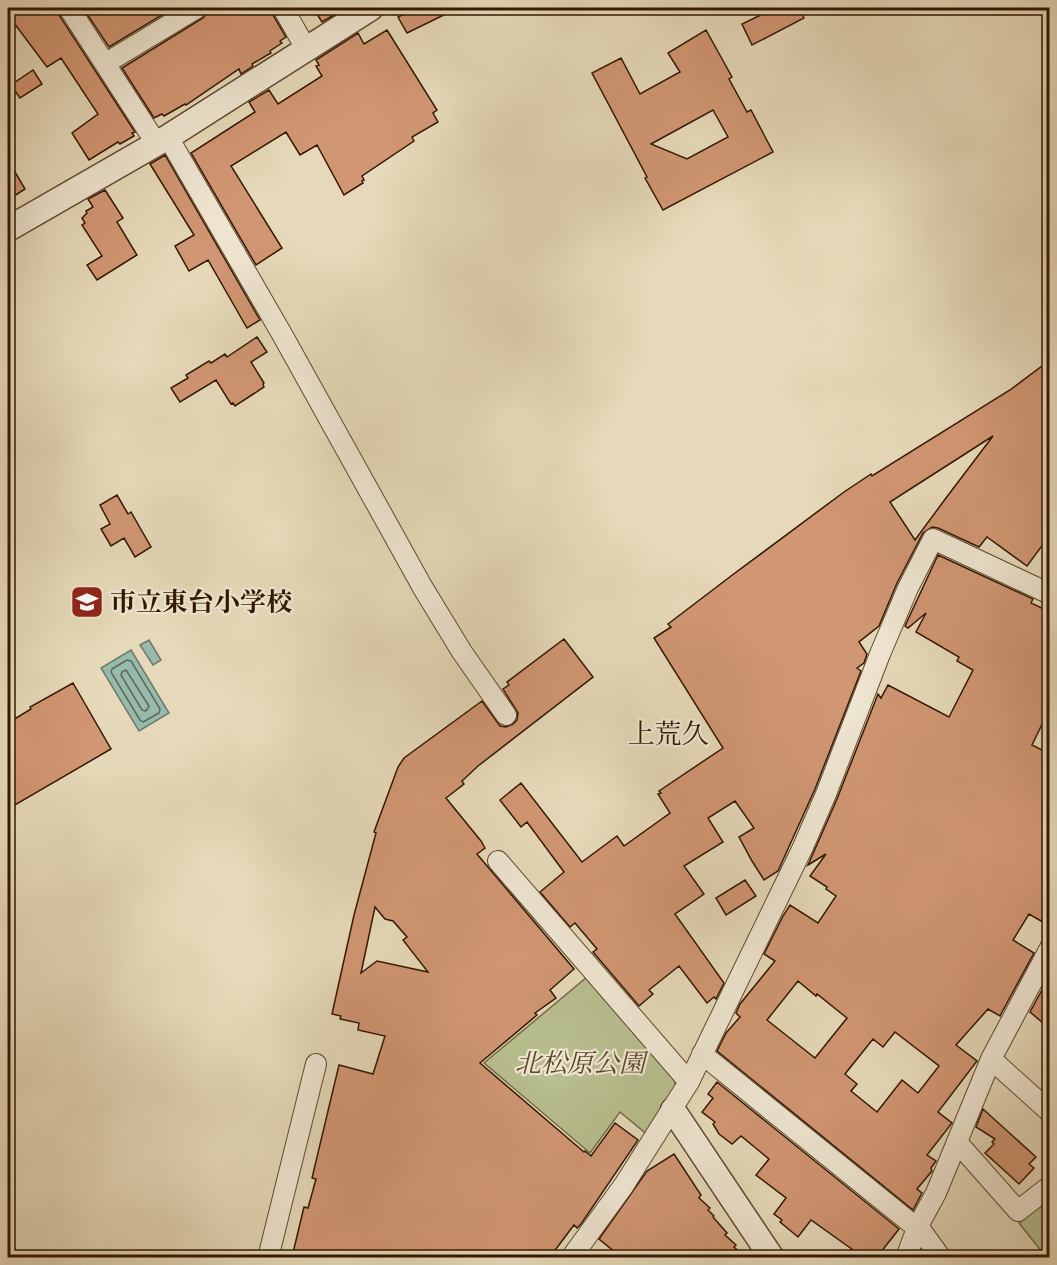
<svg xmlns="http://www.w3.org/2000/svg" width="1057" height="1265" font-family="'IM FELL DW Pica','Noto Serif JP',serif">
	<rect width="100%" height="100%" fill="#e6d9b9"/>
	<filter id="stains"><feTurbulence type="fractalNoise" baseFrequency=".00333" numOctaves="4"/><feColorMatrix values="0 0 0 0 .2 0 0 0 0 .09 0 0 0 0 .02 0 0 0 .5 -.17"/></filter>
	<radialGradient id="worn" r=".72"><stop offset=".6" stop-color="#630" stop-opacity="0"/><stop offset="1" stop-color="#630" stop-opacity=".3"/></radialGradient>
	<path fill="#b8be8e" stroke="#756a47" stroke-width="1.5" d="M587 977 675 1077V1091L649 1136 620 1112 590 1153 484 1063Z
		M1049 1199V1257H1046L1019 1223Z"/>
	<path fill="#96baac" stroke="#6e7967" stroke-width="1.5" d="M149 640 161 660 153 665 140 645Z
		M131 650 169 713 139 731 101 668Z"/>
	<g fill="none" stroke-linecap="round" stroke-linejoin="round">
		<path stroke="#646856" stroke-width="1.5" d="M127 660 131 661 160 709 159 713 143 722 140 720 111 672 112 669Z
			M126 670 149 706 146 711 142 710 121 675 122 672Z"/>
	</g>
	<path fill="#d19673" stroke="#321700" stroke-width="1.5" fill-rule="evenodd" d="M8 8H57L59 15 135 132 132 133 134 136 120 144 118 142 89 160 72 133 98 114 61 58 47 67 8 15Z
		M83 8H165L167 12 109 47Z
		M211 8H269L286 37 280 41 282 43 270 51 271 53 252 64 253 66 241 74 239 69 186 105 185 104 164 116 162 114 154 118 122 68 203 18Z
		M313 8H343L344 9 322 22Z
		M415 8H458L407 33 398 17Z
		M775 8H799L804 18 752 45 742 24Z
		M387 30 437 110 433 113 438 122 412 137 414 141 362 176 364 180 362 181 363 183 344 195 317 145 300 155 286 132 231 166 282 248 256 265 191 153 255 112 249 102 269 90 278 104 322 76 316 66 319 65 316 60 358 33 364 44Z
		M706 30 732 77 729 79 747 112 751 110 773 152 663 210 645 178 647 177 592 73 621 58 640 94 680 72 668 53ZM713 110 728 137 687 159 651 144Z
		M33 70 42 84 20 98 11 85Z
		M165 155 260 320 247 328 208 260 189 271 175 246 194 235 150 164Z
		M8 160 25 189 8 200Z
		M105 190 123 218 117 222 137 255 97 280 87 265 102 256 82 225 85 223 82 218 87 213 86 211 93 207 88 199Z
		M257 337 267 352 251 362 264 383 263 384 264 387 235 406 233 403 231 404 216 380 180 402 171 388 188 378 186 375 209 361 211 363 225 354 227 357Z
		M1050 360V535L1027 566 987 537 979 547 938 528 932 527 923 533 897 583 879 626 859 642 867 654 864 663 857 668 861 671 815 789 778 871 764 880 752 861 739 837 754 828 735 801 708 818 723 842 684 866 704 894 675 914 724 983 716 999 714 997 707 1003 679 966 649 990 653 994 639 1006 593 952 597 949 575 923 570 927 540 892 564 872 527 822 521 827 500 800 521 783 582 862 617 836 624 846 670 813 658 794 661 793 659 791 723 748 654 638 671 627 668 624 731 576 844 492 871 474 872 476 1010 390ZM993 436 946 498 915 540 890 502Z
		M117 495 128 514 131 512 151 547 135 557 124 538 111 546 101 529 110 524 100 505Z
		M938 555 1033 599 1031 603 1050 612V701L1045 710 1048 712 1032 745 1050 754V922L1043 919 1041 921 1029 914 1013 940 1034 953 1002 1012 1000 1016 988 1009 956 1045 977 1061 938 1112 952 1123 927 1155 936 1161 931 1168 932 1171 917 1189 922 1193 913 1210 717 1051 726 1033 740 1017 736 1013 740 1004 775 961 764 954 783 916 790 905 818 923 836 896 826 889 827 887 810 876 826 854 808 865 837 799 878 694 881 698 888 685 949 717 973 670 957 661 959 657 916 632 926 613 908 628 905 626ZM798 981 816 996 817 994 847 1018 815 1058 767 1020ZM895 1032 939 1066 918 1093 902 1080 877 1112 851 1091 857 1084 845 1074 873 1039 883 1047Z
		M564 639 593 677 478 766 462 781 464 784 446 798 481 841 485 848 477 854 574 969 550 990 556 998 535 1013 537 1015 480 1063 584 1152 585 1151 591 1156 615 1123 638 1140 581 1224 577 1228 574 1225 550 1257H456L453 1255 451 1257H292L304 1207 308 1208 316 1179 312 1178 339 1065 373 1074 385 1036 358 1030 359 1023 340 1019 341 1016 332 1014 354 915 376 833 374 832 398 767 404 758 482 701 500 726 506 727 513 724 517 720 518 713 503 689 509 685 507 682ZM375 907 385 919 393 921 407 937 403 940 428 972 377 961 361 973Z
		M73 683 111 749 8 809V723L31 709 30 707Z
		M745 880 756 896 726 915 716 898Z
		M1050 975V1029L1030 1012Z
		M717 1082 899 1229 877 1257H863L811 1220 798 1237 780 1222 782 1220 774 1214 786 1198 756 1175 769 1159 741 1136 732 1144 719 1134 713 1124 715 1122 702 1112 713 1098 708 1094Z
		M983 1109 1036 1157 1029 1164 1034 1168 1019 1184 985 1153 994 1144 992 1142 995 1139 976 1127Z
		M674 1154 701 1195 699 1198 710 1208 708 1210 714 1216 713 1217 727 1233 725 1235 736 1245 734 1247 745 1257H621L599 1239 647 1171Z"/>
	<g fill="none" stroke-linecap="round" stroke-linejoin="round">
		<defs>
			<path id="minor" d="M69 8 156 143
				M283 8 305 47
				M106 63 197 8
				M168 137 283 336 423 588 462 652 506 715
				M498 861 689 1082
				M702 1054 917 1228
				M991 1059 1050 1112
				M957 1142 1018 1211 1050 1186
				M918 1226 941 1258
				M268 1258 316 1064
				M571 1258 624 1185 689 1082 803 847 826 794 880 654 908 588 933 539 1050 594
				M906 1258 917 1228 936 1193 991 1059 1050 948"/>
			<path id="tertiary" d="M8 229 168 137 371 8
				M673 1110 772 1258"/>
		</defs>
		<use href="#minor" stroke="#5f482e" stroke-width="22"/>
		<use href="#tertiary" stroke="#5f482e" stroke-width="27"/>
		<use href="#minor" stroke="#efe6d2" stroke-width="20"/>
		<use href="#tertiary" stroke="#efe6d2" stroke-width="24"/>
	</g>
	<defs>
		<symbol id="school-square" viewBox="-11 -11 22 22"><rect x="-9" y="-9" width="18" height="18" rx="4" fill="#8f2418" stroke="#efe6d2"/><path d="M0-5L7-2L0 1L-7-2ZM-4 1L0 2.5L4 1V4Q0 6-4 4Z" fill="#fff"/></symbol>
	</defs>
	<g fill-rule="evenodd">
		<use href="#school-square" x="68" y="583" width="38" height="38"/>
	</g>
	<g text-anchor="middle" stroke-width="4.5" stroke-linejoin="round" paint-order="stroke">
		<g font-size="26" font-weight="bold" fill="#321700" stroke="#efe6d2" text-anchor="start">
			<text x="110" y="611">市立東台小学校</text>
		</g>
		<g font-size="26" font-style="italic" fill="#5a492b" stroke="#efe6d2">
			<text x="580" y="1072">北松原公園</text>
		</g>
		<g font-size="27" fill="#321700" stroke="#efe6d2">
			<text x="668" y="743">上荒久</text>
		</g>
	</g>
	<rect width="1057" height="1265" fill="none" stroke="#e6d9b9" stroke-width="30"/>
	<rect x="9" y="9" width="1039" height="1247" fill="none" stroke="#321700" stroke-width="3"/>
	<rect x="15" y="15" width="1027" height="1235" fill="none" stroke="#321700" stroke-width="1.5"/>
	<rect width="100%" height="100%" filter="url(#stains)"/>
	<rect width="100%" height="100%" fill="url(#worn)"/>
</svg>
